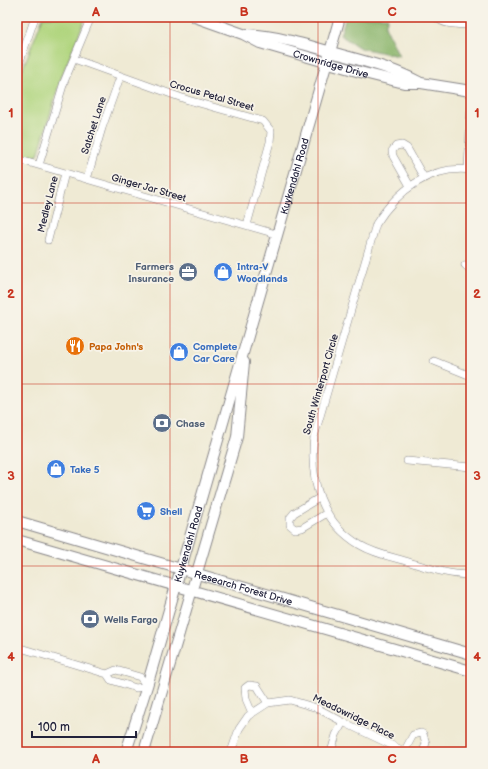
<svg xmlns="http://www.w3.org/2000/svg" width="488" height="769" font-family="'Balsamiq Sans',sans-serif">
	<rect width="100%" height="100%" fill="#f7f3e8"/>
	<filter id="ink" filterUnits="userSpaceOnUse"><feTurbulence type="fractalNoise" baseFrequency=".025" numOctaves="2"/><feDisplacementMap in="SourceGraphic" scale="8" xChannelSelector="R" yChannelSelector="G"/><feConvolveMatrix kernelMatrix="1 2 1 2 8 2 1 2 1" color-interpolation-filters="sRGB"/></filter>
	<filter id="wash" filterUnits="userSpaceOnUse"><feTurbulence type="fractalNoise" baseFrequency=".012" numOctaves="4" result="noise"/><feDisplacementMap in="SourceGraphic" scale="16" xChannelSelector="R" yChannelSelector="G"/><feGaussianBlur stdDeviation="0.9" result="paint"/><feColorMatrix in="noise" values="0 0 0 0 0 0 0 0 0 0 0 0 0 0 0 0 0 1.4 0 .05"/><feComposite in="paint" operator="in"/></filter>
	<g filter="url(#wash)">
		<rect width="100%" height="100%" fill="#efead4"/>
		<path fill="#b0d57e" stroke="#697c5c" d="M43 17H86L62 75 38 155 32 158 17 153V83Z"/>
		<path fill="#8cb66d" stroke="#576c54" d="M346 17H388L385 26 399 56 360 48 340 35Z"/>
	</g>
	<g filter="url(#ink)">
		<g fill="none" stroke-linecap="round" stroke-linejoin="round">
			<defs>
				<path id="street" d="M436 17C444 26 460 24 471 25
					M74 59 188 100 263 121 271 131 270 142 247 225
					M17 70 35 17
					M17 159 276 234
					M39 165 64 82 91 17
					M468 170 471 109
					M471 170C430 165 397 191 376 224L314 437C309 480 321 522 360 545 375 554 392 557 409 562 429 568 449 575 471 575
					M87 179 102 128 120 77
					M410 186 393 156 392 151 396 146 402 145 407 148 424 178
					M48 240 65 173
					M465 265 471 270
					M434 361 471 376
					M407 461 471 467
					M319 498 294 513 290 518V525L295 529 302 528 327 513
					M17 647 107 674 116 670 140 677 147 686
					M107 674 111 680 136 688 147 686
					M252 713 246 699 245 688 249 685 257 686 268 703
					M231 752 239 729 248 716 268 703 290 700 317 708 343 722 406 752
					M331 752 336 735 343 722
					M404 752 413 735 421 733 423 734 426 743 423 752"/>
				<g id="secondary">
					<path id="s1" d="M195 17 243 34 260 43 360 72 404 83H421L471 91"/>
					<path d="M247 34C279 36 310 46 342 55 368 62 395 69 419 82"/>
					<path id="s2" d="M17 521 471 654"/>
					<path d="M17 540 471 671"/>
					<path id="s3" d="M126 752 147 686 340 17"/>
					<path d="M144 752 237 437 244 362"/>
				</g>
			</defs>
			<use href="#street" stroke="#888688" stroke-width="8"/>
			<use href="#secondary" stroke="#888688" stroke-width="12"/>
			<use href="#street" stroke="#fff" stroke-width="7"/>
			<use href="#secondary" stroke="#fff" stroke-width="10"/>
		</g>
	</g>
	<path fill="none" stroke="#c8321e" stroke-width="1" stroke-opacity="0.55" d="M170 17V752M318 17V752M17 203H471M17 384H471M17 566H471"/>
	<defs>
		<symbol id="office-disc" viewBox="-11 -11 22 22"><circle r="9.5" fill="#5c6f8a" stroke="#f7f3e8"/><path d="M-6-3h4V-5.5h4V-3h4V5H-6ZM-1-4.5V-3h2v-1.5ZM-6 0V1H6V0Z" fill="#fff"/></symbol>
		<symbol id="shop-disc" viewBox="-11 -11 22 22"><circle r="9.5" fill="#3f7fe0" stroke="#f7f3e8"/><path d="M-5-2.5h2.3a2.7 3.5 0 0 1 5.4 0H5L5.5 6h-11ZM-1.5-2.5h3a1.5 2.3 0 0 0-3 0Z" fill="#fff"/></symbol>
		<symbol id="restaurant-disc" viewBox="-11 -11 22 22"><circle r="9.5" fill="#e8710a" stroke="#f7f3e8"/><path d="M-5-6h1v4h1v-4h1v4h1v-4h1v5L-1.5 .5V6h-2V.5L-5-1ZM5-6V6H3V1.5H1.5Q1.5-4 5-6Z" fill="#fff"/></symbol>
		<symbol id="bank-disc" viewBox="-11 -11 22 22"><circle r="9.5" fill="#5c6f8a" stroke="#f7f3e8"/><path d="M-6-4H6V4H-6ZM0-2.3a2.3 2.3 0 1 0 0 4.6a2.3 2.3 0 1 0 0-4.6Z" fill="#fff"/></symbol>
		<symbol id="supermarket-disc" viewBox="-11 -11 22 22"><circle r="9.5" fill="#3f7fe0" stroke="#f7f3e8"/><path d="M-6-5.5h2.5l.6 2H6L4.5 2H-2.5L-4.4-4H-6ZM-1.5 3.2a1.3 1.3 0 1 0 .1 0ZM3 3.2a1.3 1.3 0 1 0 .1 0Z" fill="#fff"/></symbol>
	</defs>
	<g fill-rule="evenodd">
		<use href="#office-disc" x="177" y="261" width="22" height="22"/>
		<use href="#shop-disc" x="212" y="261" width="22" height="22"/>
		<use href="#restaurant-disc" x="64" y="335" width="22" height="22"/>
		<use href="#shop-disc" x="168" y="341" width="22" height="22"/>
		<use href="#bank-disc" x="151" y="412" width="22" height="22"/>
		<use href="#shop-disc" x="45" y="458" width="22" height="22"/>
		<use href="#supermarket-disc" x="135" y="500" width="22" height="22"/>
		<use href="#bank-disc" x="79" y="608" width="22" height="22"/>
	</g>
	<g text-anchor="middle" stroke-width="3.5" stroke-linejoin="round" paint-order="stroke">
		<g font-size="10" fill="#22223b" stroke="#f7f3e8">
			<text dy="4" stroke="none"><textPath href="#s1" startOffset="144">Crownridge Drive</textPath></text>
			<text transform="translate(212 95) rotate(16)" y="4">Crocus Petal Street</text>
			<text transform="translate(93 125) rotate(-72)" y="4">Satchet Lane</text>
			<text dy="4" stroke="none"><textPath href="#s3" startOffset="600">Kuykendahl Road</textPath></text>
			<text transform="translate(149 187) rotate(16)" y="4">Ginger Jar Street</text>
			<text transform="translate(47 204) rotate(-76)" y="4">Medley Lane</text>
			<text transform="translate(320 384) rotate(-74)" y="4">South Winterport Circle</text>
			<text dy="4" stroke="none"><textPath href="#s3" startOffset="217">Kuykendahl Road</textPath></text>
			<text dy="4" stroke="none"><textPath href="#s2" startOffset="236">Research Forest Drive</textPath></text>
			<text transform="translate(354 716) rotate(26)" y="4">Meadowridge Place</text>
		</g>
		<g font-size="10" font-weight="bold" fill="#4e5e75" stroke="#f7f3e8" text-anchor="start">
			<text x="174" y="270" text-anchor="end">Farmers<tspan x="174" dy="12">Insurance</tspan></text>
			<text x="176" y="427">Chase</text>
			<text x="104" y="623">Wells Fargo</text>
		</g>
		<g font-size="10" font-weight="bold" fill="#366cbe" stroke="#f7f3e8" text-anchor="start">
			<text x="237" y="270">Intra-V<tspan x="237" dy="12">Woodlands</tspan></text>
			<text x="193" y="350">Complete<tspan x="193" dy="12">Car Care</tspan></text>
			<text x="70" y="473">Take 5</text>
			<text x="160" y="515">Shell</text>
		</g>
		<g font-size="10" font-weight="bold" fill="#c56008" stroke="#f7f3e8" text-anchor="start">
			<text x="89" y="350">Papa John's</text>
		</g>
	</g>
	<rect width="488" height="769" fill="none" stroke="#f7f3e8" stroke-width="44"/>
	<path d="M32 731v6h104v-6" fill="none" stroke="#22223b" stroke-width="2"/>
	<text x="38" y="731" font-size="12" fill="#22223b" stroke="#f7f3e8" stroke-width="3" paint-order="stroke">100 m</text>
	<rect x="22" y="22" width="444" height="725" fill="none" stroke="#c8321e" stroke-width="1.5"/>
	<g font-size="13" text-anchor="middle" font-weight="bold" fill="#c8321e">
		<text x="96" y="16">A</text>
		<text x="244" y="16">B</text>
		<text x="392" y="16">C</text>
		<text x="11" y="117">1</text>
		<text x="477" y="117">1</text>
		<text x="11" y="298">2</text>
		<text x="477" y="298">2</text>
		<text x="11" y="480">3</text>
		<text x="477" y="480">3</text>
		<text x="11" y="661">4</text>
		<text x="477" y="661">4</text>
		<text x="96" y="763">A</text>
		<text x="244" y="763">B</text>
		<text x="392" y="763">C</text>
	</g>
</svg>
